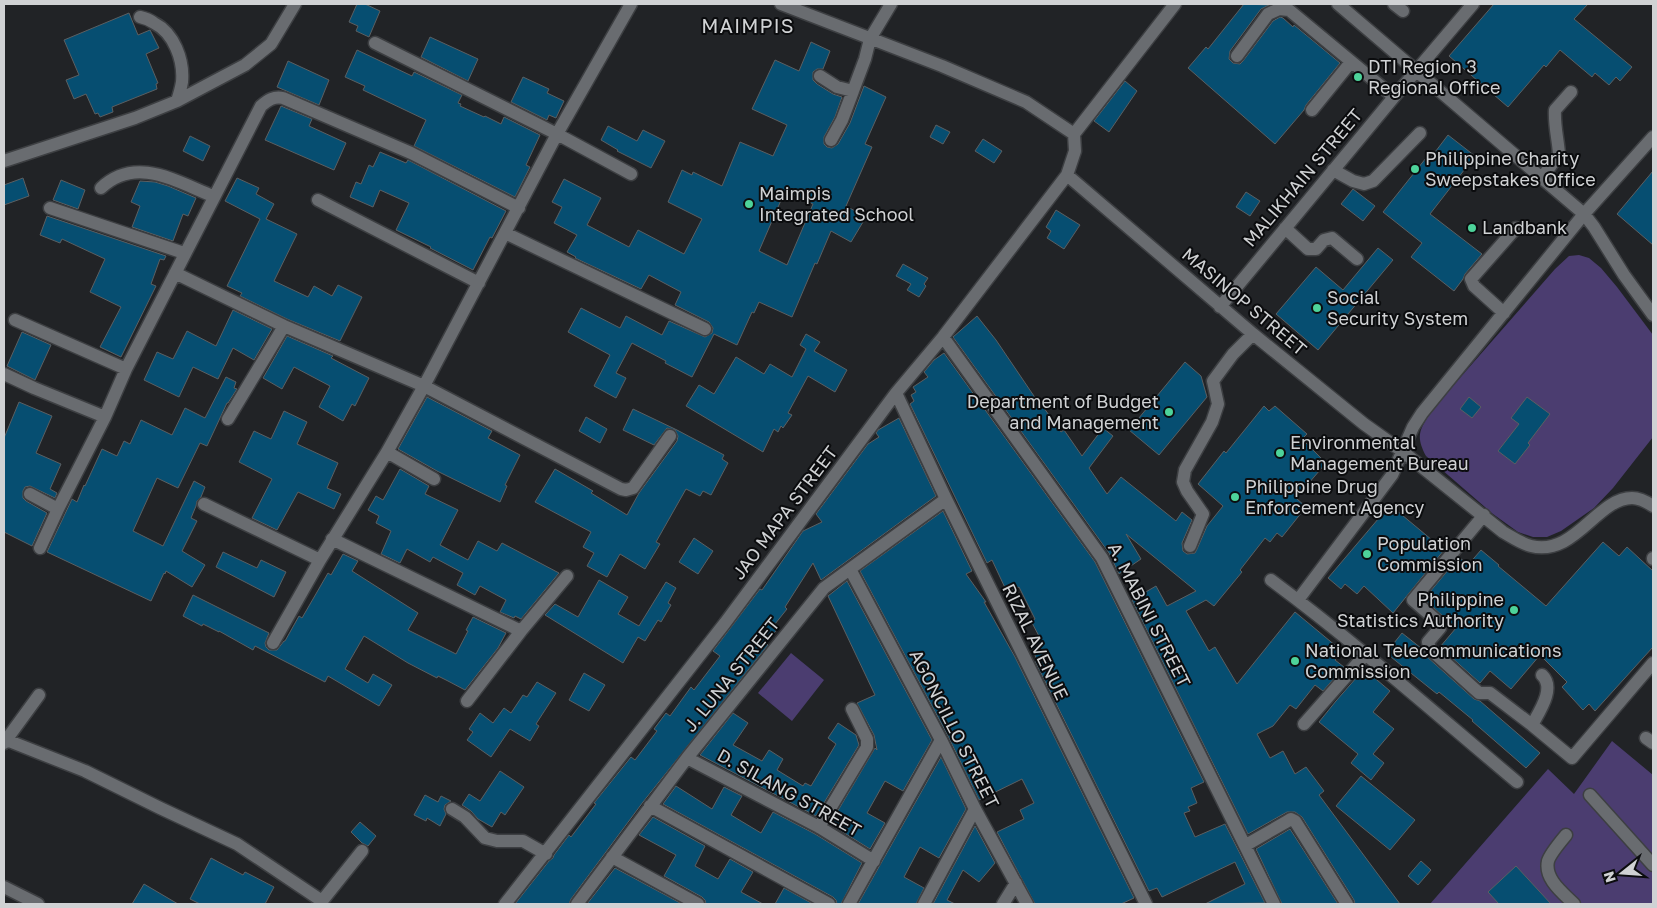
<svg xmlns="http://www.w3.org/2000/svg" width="1657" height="908" font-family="'Golos Text',sans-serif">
	<rect width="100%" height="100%" fill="#212326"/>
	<path fill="#4b3d70" d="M1579 255 1589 258 1601 268 1617 287 1653 335V437L1613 488 1594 508 1561 531 1547 537H1533L1518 532 1493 514 1426 456C1415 435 1420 430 1431 411L1555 269 1569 256Z
		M791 653 824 680 792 721 758 693Z
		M1612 741 1653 775V904H1430L1548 769 1574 794Z"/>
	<path fill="#064e71" stroke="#5b5f62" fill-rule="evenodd" d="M357 4H365L380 11 369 37 356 31 358 26 349 22Z
		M1244 4 1269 5 1261 9 1230 51 1229 59 1233 63 1240 64 1243 61 1273 21 1280 17 1283 18 1293 27 1294 25 1340 63 1306 105 1304 110 1275 144 1188 68 1206 47 1208 49Z
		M1494 4H1588L1574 19 1632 67 1620 81 1616 77 1609 85 1595 73 1592 77 1560 50 1546 67 1544 65 1508 107 1449 56Z
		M129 13 138 35 150 30 159 48 146 54 158 83 156 84 157 89 112 107 113 112 100 117 98 113 95 114 86 94 74 99 66 80 79 75 64 40Z
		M430 37 478 59 468 81 421 57Z
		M811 42 830 51 823 69H817L813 72V80L817 84 833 94 842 97 835 117 824 137V144L827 147 832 148 838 144 850 123 864 86 886 97 865 144 872 147 846 206 866 217 851 242 831 231 817 264 815 263 792 317 759 302 754 313 752 312 737 345 714 334 692 377 665 363 666 361 632 343 616 373 626 378 616 398 594 386 610 355 568 332 581 308 620 328 626 316 662 335 669 321 705 337 712 333 713 328 709 322 675 305 681 292 649 275 641 289 575 258 576 257 567 252 577 235 554 223 562 207 552 202 564 179 601 198 587 225 629 247 638 230 684 254 702 219 668 202 682 170 692 175 693 172 722 186 740 142 773 156 787 125 752 109 775 60 799 71ZM785 191 813 204 787 265 759 251Z
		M357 50 412 76 414 72 462 95 458 103 461 104 460 106 484 117 485 116 501 124 504 117 540 135 526 165 530 167 515 197 414 146 426 120 363 90 365 86 345 77Z
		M288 61 329 80 319 105 277 87Z
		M523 77 549 89 547 93 564 101 556 118 549 115 547 120 511 102Z
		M1125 81 1137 91 1109 132 1094 121Z
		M281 106 312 119 309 126 346 143 334 170 265 140Z
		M936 125 950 132 943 144 930 137Z
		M608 126 637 141 643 130 665 141 651 168 617 151 618 150 601 140Z
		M1448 135 1475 156 1430 214 1482 254 1465 274 1463 279 1454 291 1411 257 1422 243 1383 212 1426 158 1429 160Z
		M190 136 210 146 203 161 183 151Z
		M983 139 1002 151 994 163 975 151Z
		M380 152 406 163 408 160 506 211 492 238 490 237 473 270 430 248 431 247 396 230 409 203 380 190 373 207 350 197 356 182 361 184 369 165 373 167Z
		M1653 171V245L1617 214Z
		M23 178 29 196 4 205V185Z
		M237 178 259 188 256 194 274 204 266 219 297 234 274 281 308 297 314 286 332 296 338 285 362 297 340 341 287 319 240 296 242 293 227 286 260 219 225 201Z
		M61 180 85 190 78 209 53 200Z
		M140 181 155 182 168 186 196 198 188 216 183 214 173 241 132 227 140 206 131 202Z
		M1353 189 1375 206 1363 221 1341 204Z
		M1246 192 1260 201 1250 216 1236 207Z
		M1056 210 1080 225 1064 249 1047 238 1051 231 1046 227Z
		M47 216 166 256 164 260 160 259 151 284 156 286 121 357 100 347 121 307 90 292 105 259 62 239 60 243 40 235Z
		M1378 248 1393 260 1318 350 1276 314 1316 267 1343 290Z
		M903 264 928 278 924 284 926 286 919 297 907 290 911 284 896 276Z
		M233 310 272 329 254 360 233 348 218 379 193 367 179 397 144 380 157 352 173 359 187 331 216 346Z
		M977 316 996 340 1038 402 1039 401 1061 432 1064 430 1082 456 1103 428 1113 436 1089 468 1107 494 1121 477 1176 521 1182 512 1192 520 1182 543 1183 551 1187 554 1195 553 1197 549 1207 526 1223 506 1198 484 1224 451 1226 453 1264 406 1269 411 1275 406 1307 434 1302 439 1326 463 1296 498 1306 507 1282 537 1277 533 1270 542 1265 538 1240 570 1242 572 1214 606 1206 600 1186 611 1209 651 1215 647 1237 684 1295 612 1342 651 1335 660 1344 667 1323 691 1315 685 1296 709 1290 705 1273 726 1257 734 1270 758 1283 751 1295 774 1306 767 1324 791 1319 795 1400 904H1355L1354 900 1302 817 1295 812H1287L1248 834 1132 600 1156 586 1167 606 1196 591 1126 534 1141 559 1119 574 1109 553 953 337Z
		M22 332 51 345 35 380 7 366Z
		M806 334 820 342 814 351 847 370 835 392 808 376 788 413 792 415 783 428 781 426 778 432 774 429 763 452 686 406 699 385 714 394 736 357 764 374 770 364 792 377 806 349 800 345Z
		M287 336 333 356 331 358 369 378 355 406 352 404 343 421 319 407 330 386 294 367 282 389 263 378Z
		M944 353 1095 562 1204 782 1191 788 1197 803 1188 807 1190 811 1184 813 1195 837 1225 824 1265 903 1205 904 1245 884 1235 862 1162 897 1157 888 1149 891 1035 661 1037 660 1032 648 1037 645 1035 641 1040 638 1031 621 1035 619 1019 587 1007 592 992 560 987 563 910 404 914 401 911 395 916 392 913 387 928 377 924 372 934 360Z
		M1185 362 1201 376 1207 397 1159 455 1129 430Z
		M226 377 236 382 234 388 237 389 228 403H227L207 446 200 443 178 488 157 478 133 531 163 546 194 481 205 487 201 497 197 501 196 506 191 518 197 521 182 551 205 565 192 587 166 571 165 574 164 573 151 601 47 552 72 499 77 502 84 485 85 486 102 449 117 456 124 441 130 444 141 420 172 435 185 408 205 418Z
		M427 397 492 431 488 438 520 455 505 485 507 486 500 502 437 471 398 449Z
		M1469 397 1481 407 1472 418 1460 409Z
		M1527 397 1550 414 1528 443 1530 445 1515 464 1498 451 1519 424 1511 418Z
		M19 402 52 416 36 453 61 464 50 489 57 493 55 498 30 486 25 487 23 491V498L26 501 47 513 32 546 4 532V438Z
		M633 409 677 430 724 455 722 459 728 463 711 495 703 491 700 496 686 489 656 542 660 544 645 569 620 554 607 577 587 566 594 553 583 547 591 532 535 502 555 469 593 491 591 493 627 515 639 493 677 441 678 436 675 430 667 428 654 445 623 430Z
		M284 411 307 422 297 444 338 463 327 488 341 494 334 509 298 492 277 530 252 518 272 479 239 462 254 431 271 439Z
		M586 417 607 429 600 443 579 431Z
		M899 418 936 496 821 580 813 563 785 607 787 609 775 624 779 627 766 643 768 645 643 802 571 899 569 904H515L549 861 553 858 554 855 569 835 571 837 596 804 594 803 631 757 635 760 657 731 654 729 666 713 670 716 691 687 694 690 720 656 713 651 760 589 762 590 803 531 822 522 816 514 868 444 879 437 876 433 878 430Z
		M400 469 429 486 425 494 458 510 440 545 468 560 478 541 497 551 502 543 559 573 521 619 515 616 514 618 500 612 506 600 480 586 475 595 457 585 463 573 433 557 430 562 407 549 400 563 381 554 391 531 376 523 379 516 368 510 376 496 383 500Z
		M1390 505 1444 550 1393 613 1364 586 1357 594 1345 584 1341 589 1328 578Z
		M943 511 972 571 966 574 986 602H984L1015 657 1134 898 1121 904H1035L997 832 1024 819 1020 810 1034 803 1022 779 979 800 948 736 860 571Z
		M694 538 713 551 698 574 679 562Z
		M1603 542 1619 556 1627 547 1653 571V647L1595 711 1589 704 1583 710 1562 687 1567 682 1540 655 1511 689 1490 671 1480 683 1440 647 1456 628 1424 599 1459 557 1468 565 1481 550 1499 565 1498 566 1546 606Z
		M223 552 257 568 261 560 286 572 274 597 216 567Z
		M343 554 358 561 352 571 418 613 408 630 456 654 468 631 466 630 473 617 506 633 498 648 465 690 448 681 438 676 437 678 408 663 364 636 345 669 368 683 373 674 392 685 379 706 328 676 325 682 255 646 253 650 219 631V632L203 624 202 626 183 616 193 595 269 633 265 643 266 647 269 650H277L284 641H285L299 616 302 618 328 573 331 575Z
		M599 580 628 597 618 614 639 626 666 582 676 588 668 603 671 605 661 622 658 620 645 641 638 637 623 663 545 615 555 604 578 617Z
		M847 581 932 740 903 791 885 781 867 813 885 823 870 849 830 824 875 748 877 750 874 735 857 703 875 695 828 596Z
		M1402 633 1421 648 1425 655 1474 699 1480 701 1540 753 1526 768 1472 721 1473 720 1439 692 1437 694 1386 653Z
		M1364 669 1390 691 1373 712 1394 729 1373 754 1384 763 1371 780 1351 763 1358 754 1319 722 1336 701Z
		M584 673 605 685 589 711 569 700Z
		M537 682 556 693 536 724 539 726 530 741 510 729 491 757 467 740 473 732 469 729 480 713 493 723 504 708 511 713 523 695 527 697Z
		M733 713 748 723 733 745 762 761 769 750 783 759 777 770 803 786 805 783 811 786 836 744 828 738 838 723 856 735 859 745 816 816 700 755Z
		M941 757 966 809 939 858 920 847 904 877 924 888 916 904H858Z
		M500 771 524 787 505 815 501 812 492 827 478 819 471 811 462 805 469 794 480 801Z
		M1361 776 1415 820 1390 850 1336 806Z
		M676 786 712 809 724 787 742 796 731 815 761 833 773 812 815 834 862 863 841 904H837L836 900 833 897 663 804Z
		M425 795 438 802 441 796 451 801 445 805 444 809 446 814 440 826 427 818 426 821 414 815Z
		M653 817 705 846 695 866 718 879 730 859 753 872 741 892 763 904H706L705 900 702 897 664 876 676 855 639 835Z
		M360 822 376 836 368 846 362 843 351 832Z
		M975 826 995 863 979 882 963 870 947 900 955 904H933Z
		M1290 829 1338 904H1282L1256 849Z
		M211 858 243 875 245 872 274 887 265 904H200L190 899Z
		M1421 861 1431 870 1418 885 1408 876Z
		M1516 866 1551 904H1499L1488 892Z
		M615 868 682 904H587Z
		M144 884 178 904H132Z
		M784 888 813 904H775Z"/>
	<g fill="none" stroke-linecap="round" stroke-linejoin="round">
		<defs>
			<path id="minor" d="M781 4 942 66 1026 102 1074 134
				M1338 4 1584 214 1594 227 1624 275 1653 315
				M1394 4 1403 11
				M140 17C145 18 150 20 154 23 174 33 184 60 182 82 181 88 179 95 177 101
				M375 43 557 134 631 174
				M1237 56 1268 14 1279 9 1289 10 1394 97
				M820 76 837 87 853 91 865 59 870 39 891 4
				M1312 110 1351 62
				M1074 134 1175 4
				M831 140 842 120 853 91
				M4 161 135 118 177 101 245 65 271 44 295 4
				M1333 170 1353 181 1364 184 1373 181 1420 133
				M1067 175 1253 334 1364 424 1402 451 1503 532C1512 537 1520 543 1531 546 1575 557 1597 498 1632 498 1640 498 1647 502 1653 506
				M1542 178 1559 154C1558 139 1554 125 1555 110L1571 92
				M101 188C136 155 177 182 213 196
				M318 200 479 283
				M50 208 184 253
				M1285 228 1308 249H1316L1324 240 1332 238 1357 259
				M505 233 705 329
				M175 273 284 326 424 386 621 489 626 490 633 488 670 436
				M1220 307 1394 97 1473 4
				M1504 313 1474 286 1471 279 1516 228
				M15 320 126 369
				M943 337 1102 558 1274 904
				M4 374 34 388 105 417
				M896 393 946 499 1146 904
				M228 419 284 326
				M387 452 434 479
				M30 494 58 509
				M204 504 320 560
				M1484 515 1413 600 1437 621 1440 628 1428 642 1430 649 1479 693H1490L1532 725 1572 758 1653 663
				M332 539 521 631
				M1190 546 1203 514 1187 491 1183 482 1185 470 1212 422 1218 404 1213 381 1233 354 1253 334
				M40 548 58 509 105 417 126 369 261 106C268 100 274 96 283 98L411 153 519 208
				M1653 558V559
				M850 569 941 740 975 809 1027 904
				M1271 580C1356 643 1436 714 1517 782
				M1298 600 1392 475 1413 427 1422 413 1584 214 1653 137
				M273 643 320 560 387 452 424 386 557 134 631 4
				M467 701 521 631 567 576
				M1304 724 1365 655
				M1532 725C1539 712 1556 688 1542 675
				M1646 738 1653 743
				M4 739 85 771 160 808 237 844 322 901 321 904
				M4 743 39 695
				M687 758 819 827 874 861
				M1590 795 1653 865
				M650 806 829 904
				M452 809 465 817 485 838 497 841H523L546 854
				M819 827 867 747V739L852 709
				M1566 835C1561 841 1550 854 1548 861 1544 879 1563 893 1574 904
				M1246 845 1286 822 1291 819 1295 821 1347 904
				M612 857 698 904
				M4 887 38 904
				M322 901 362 851
				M505 904 725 623 896 393 943 337 1067 175 1075 151 1074 134
				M577 904 687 758 824 588 946 499
				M849 904 941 740
				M924 904 975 809
				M1003 904 1016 883"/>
		</defs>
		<use href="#minor" stroke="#3d3f42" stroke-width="15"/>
		<use href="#minor" stroke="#696c70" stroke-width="12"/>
	</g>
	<g fill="#4dd39a" stroke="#0b0c0e" stroke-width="2">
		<circle cx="1358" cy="77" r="5"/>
		<circle cx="1415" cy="169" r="5"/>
		<circle cx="749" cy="204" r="5"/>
		<circle cx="1472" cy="228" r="5"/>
		<circle cx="1317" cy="308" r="5"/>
		<circle cx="1169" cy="412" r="5"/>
		<circle cx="1280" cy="453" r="5"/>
		<circle cx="1235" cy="497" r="5"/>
		<circle cx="1367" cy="554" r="5"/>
		<circle cx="1514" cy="610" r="5"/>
		<circle cx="1295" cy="661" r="5"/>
	</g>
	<g text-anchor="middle" stroke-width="4" stroke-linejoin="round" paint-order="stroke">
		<g font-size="18" fill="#d0d2d4" stroke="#0b0c0e" text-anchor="start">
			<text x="1368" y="73">DTI Region 3<tspan x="1368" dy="21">Regional Office</tspan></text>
			<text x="1425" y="165">Philippine Charity<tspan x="1425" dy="21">Sweepstakes Office</tspan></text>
			<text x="759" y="200">Maimpis<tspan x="759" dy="21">Integrated School</tspan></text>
			<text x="1482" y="234">Landbank</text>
			<text x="1327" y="304">Social<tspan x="1327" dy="21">Security System</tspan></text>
			<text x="1159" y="408" text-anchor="end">Department of Budget<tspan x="1159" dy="21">and Management</tspan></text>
			<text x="1290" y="449">Environmental<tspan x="1290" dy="21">Management Bureau</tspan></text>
			<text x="1245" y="493">Philippine Drug<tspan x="1245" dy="21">Enforcement Agency</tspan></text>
			<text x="1377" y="550">Population<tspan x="1377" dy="21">Commission</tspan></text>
			<text x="1504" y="606" text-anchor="end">Philippine<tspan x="1504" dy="21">Statistics Authority</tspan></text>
			<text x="1305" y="657">National Telecommunications<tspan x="1305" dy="21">Commission</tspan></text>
		</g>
		<g font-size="18" fill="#d0d2d4" stroke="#0b0c0e">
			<text transform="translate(1303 178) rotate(-50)" y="6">MALIKHAIN STREET</text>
			<text transform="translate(1244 302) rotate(40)" y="6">MASINOP STREET</text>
			<text transform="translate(785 513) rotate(-53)" y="6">JAO MAPA STREET</text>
			<text transform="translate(1149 615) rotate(63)" y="6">A. MABINI STREET</text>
			<text transform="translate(1035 642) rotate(64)" y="6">RIZAL AVENUE</text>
			<text transform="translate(732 675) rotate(-51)" y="6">J. LUNA STREET</text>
			<text transform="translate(954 729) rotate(63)" y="6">AGONCILLO STREET</text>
			<text transform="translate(789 793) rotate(29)" y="6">D. SILANG STREET</text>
		</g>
		<g font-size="20" letter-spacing="1" fill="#d0d2d4" stroke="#0b0c0e">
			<text x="748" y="33">MAIMPIS</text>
		</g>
	</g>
	<rect width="1657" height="908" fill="none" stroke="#d0d2d4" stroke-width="10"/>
	<g transform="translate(1622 873) rotate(253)" stroke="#0b0c0e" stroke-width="4" paint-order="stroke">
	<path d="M0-4L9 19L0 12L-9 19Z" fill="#d0d2d4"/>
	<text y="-8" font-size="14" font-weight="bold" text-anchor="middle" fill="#d0d2d4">N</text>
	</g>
</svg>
